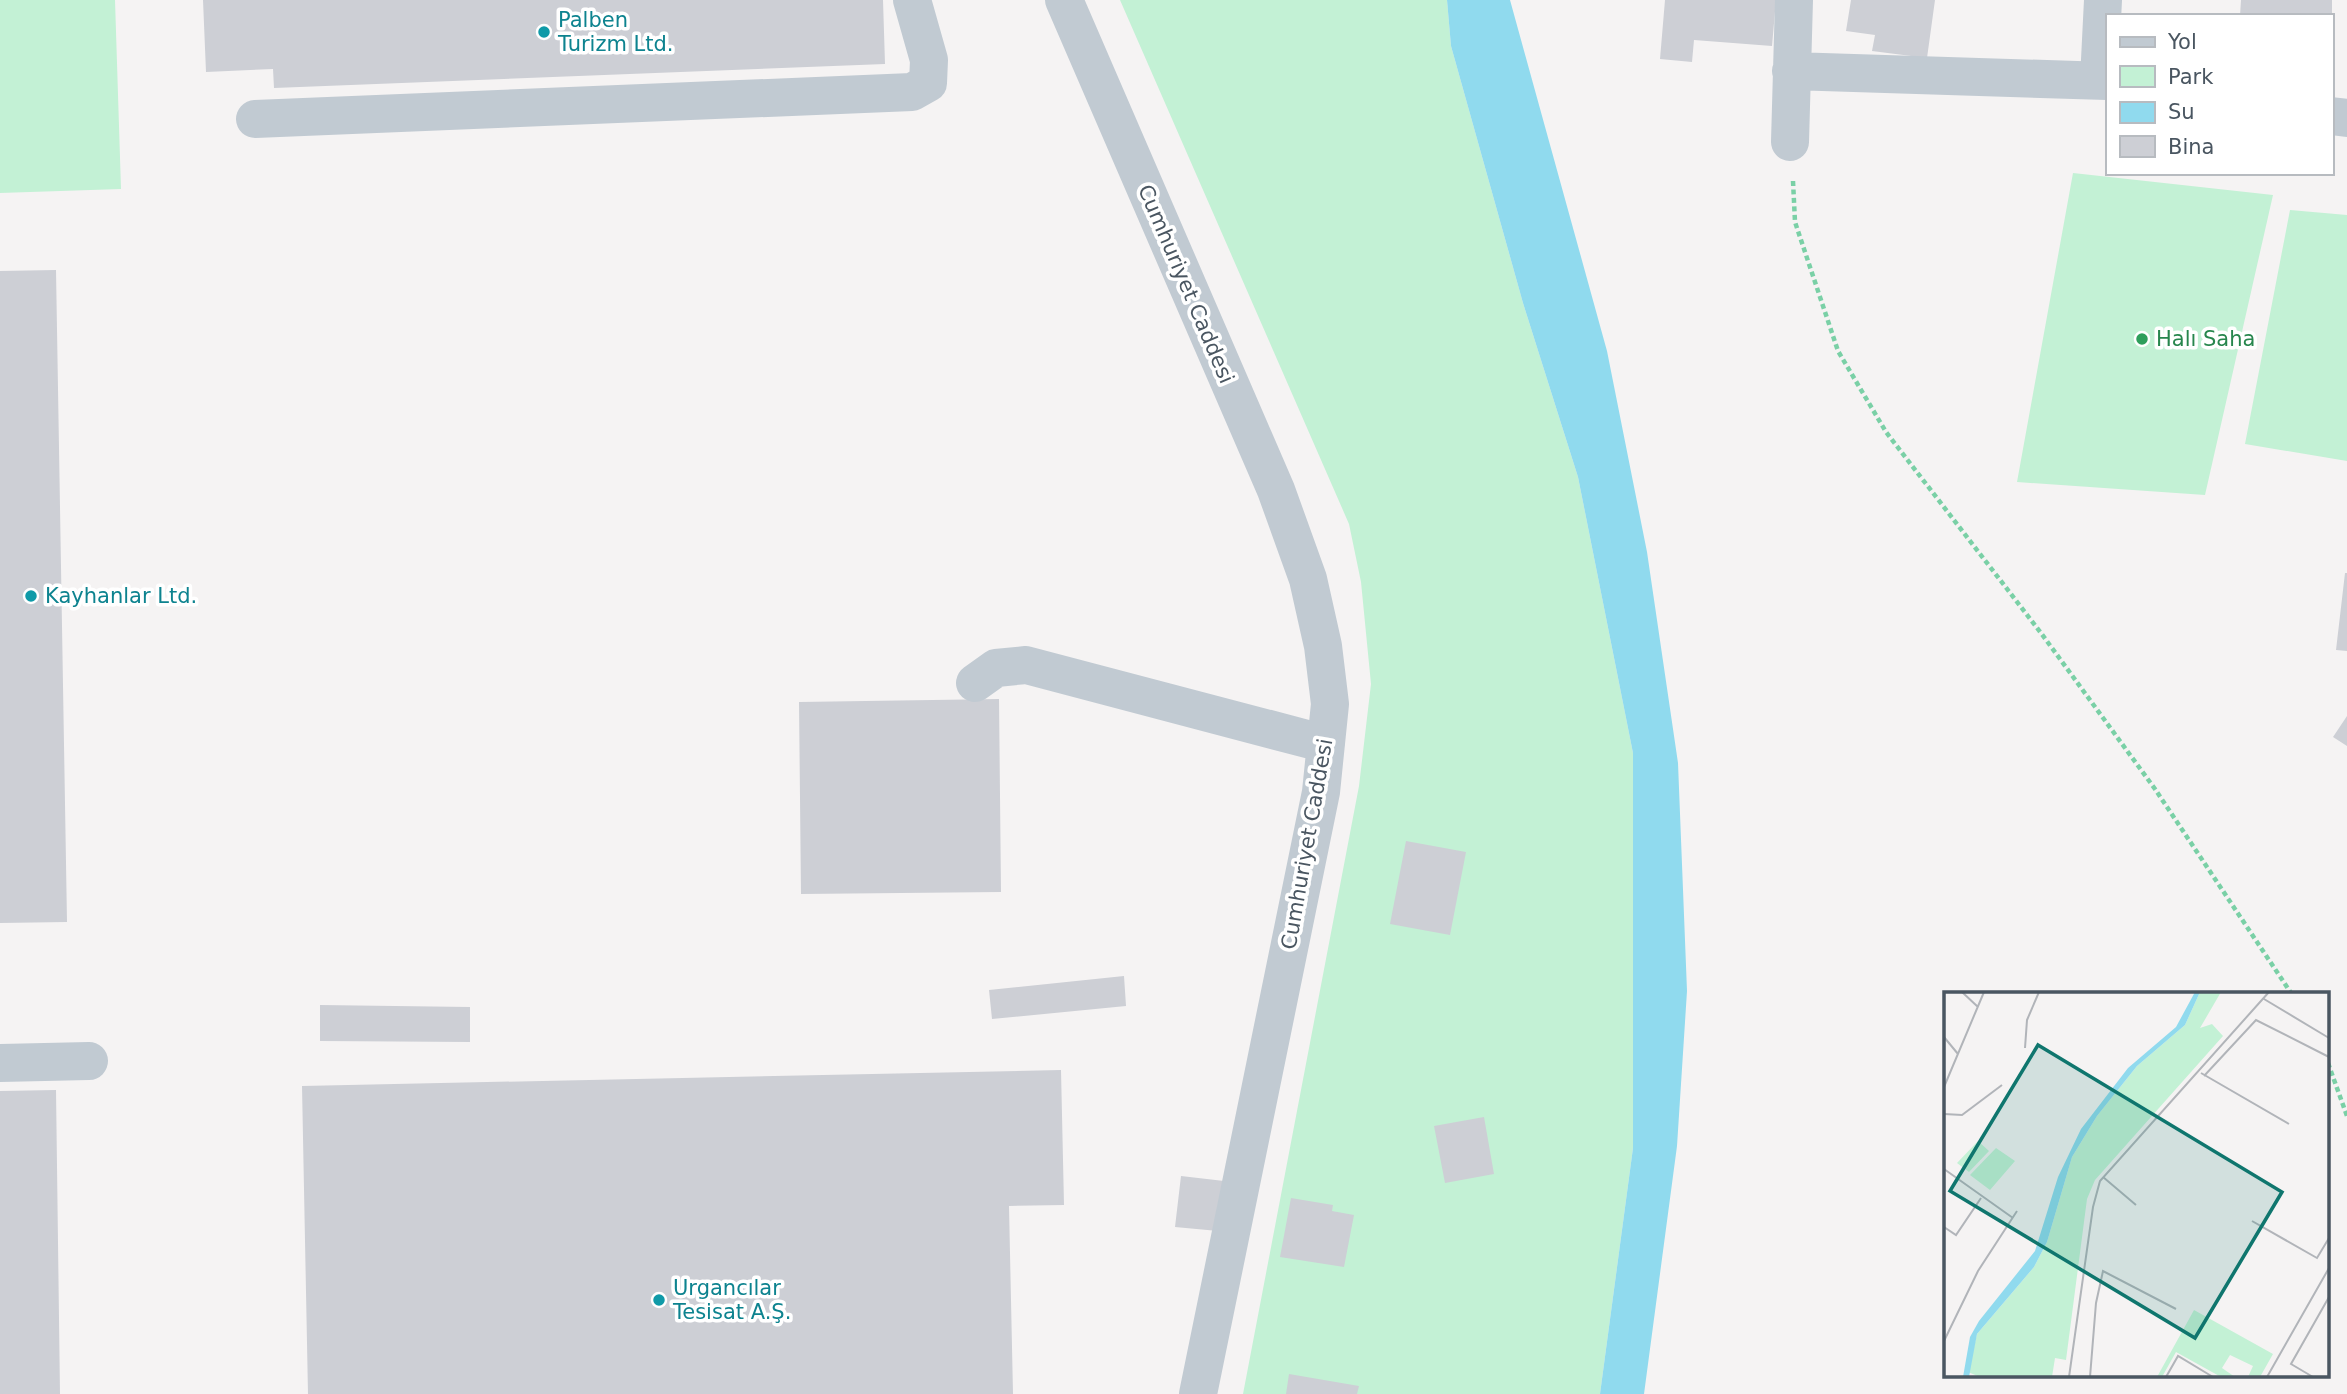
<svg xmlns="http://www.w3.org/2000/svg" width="2347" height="1394" font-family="'DejaVu Sans',sans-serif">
	<rect width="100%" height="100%" fill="#f5f3f3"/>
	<path fill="#c3f1d5" d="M0 0H115L121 189 0 193Z
		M1120 0H1447L1451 46 1523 303 1578 477 1633 753V1148L1600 1394H1243L1359 786 1371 684 1361 582 1349 524Z
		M2073 173 2273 195 2205 495 2017 482Z
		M2290 210 2347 215V461L2245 444Z"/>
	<path fill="#90daee" d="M1447 0H1510L1607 351 1647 552 1678 763 1687 991 1677 1146 1644 1394H1600L1633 1148V753L1578 477 1523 303 1451 46Z"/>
	<path fill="#cdcfd5" d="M203 0H883L885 64 274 88 273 69 206 72Z
		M1665 0H1776L1772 46 1694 40 1692 62 1660 59Z
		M1851 0H1935L1927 58 1872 51 1875 35 1846 31Z
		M2241 0H2332V16H2240Z
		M56 270 67 922 0 923V271Z
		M2345 573H2347V651L2336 650Z
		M999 699 1001 892 801 894 799 702Z
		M2347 716V746L2333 737Z
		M1406 841 1466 852 1450 935 1390 924Z
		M1124 976 1126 1006 992 1019 989 990Z
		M320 1005 470 1007V1042L320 1041Z
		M1061 1070 1064 1205 1009 1206 1013 1394H308L302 1086Z
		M56 1090 60 1394H0V1091Z
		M1484 1117 1494 1174 1445 1183 1434 1126Z
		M1181 1176 1224 1181 1218 1231 1175 1227Z
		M1291 1198 1333 1205 1332 1211 1354 1215 1344 1267 1280 1257Z
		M1289 1374 1359 1386 1357 1394H1286Z"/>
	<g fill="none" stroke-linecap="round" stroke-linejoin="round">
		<path stroke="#7ad0a6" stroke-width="4.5" stroke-dasharray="5 3.5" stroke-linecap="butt" d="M1793 181 1795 222 1838 351 1886 432 2041 633 2155 789 2291 993
			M2328 1063 2347 1116"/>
		<path stroke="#c1cad2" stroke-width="38" d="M1064 0 1276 490 1308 579 1323 646 1330 704 1321 792 1198 1394
			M1791 71 2107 81
			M2099 80 2103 0
			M2331 116 2347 118
			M255 119 912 92 928 83 929 60 912 0
			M1790 142 1794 0
			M975 683 996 668 1026 665 1326 744
			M0 1063 89 1061"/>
	</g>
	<g fill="#0f9aa8" stroke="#fff" stroke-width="2.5">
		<circle cx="544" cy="32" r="7"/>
		<circle cx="31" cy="596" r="7"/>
		<circle cx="659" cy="1300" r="7"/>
	</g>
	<circle fill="#2e9e5b" stroke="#fff" stroke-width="2.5" cx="2142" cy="339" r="7"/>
	<g text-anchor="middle" stroke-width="7" stroke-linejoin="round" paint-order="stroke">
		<g font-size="21" fill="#0d838f" stroke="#fff" text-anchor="start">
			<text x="558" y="27">Palben<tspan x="558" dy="24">Turizm Ltd.</tspan></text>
			<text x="45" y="603">Kayhanlar Ltd.</text>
			<text x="673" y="1295">Urgancılar<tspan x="673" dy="24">Tesisat A.Ş.</tspan></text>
		</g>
		<g font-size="21" fill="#4a5661" stroke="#fff">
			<text transform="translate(1186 284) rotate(67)" y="7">Cumhuriyet Caddesi</text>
			<text transform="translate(1307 844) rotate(-80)" y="7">Cumhuriyet Caddesi</text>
		</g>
		<g font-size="21" fill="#27864d" stroke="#fff" text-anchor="start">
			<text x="2156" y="346">Halı Saha</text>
		</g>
	</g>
	<g transform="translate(1944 992)">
		<rect width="385" height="385" fill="#f5f3f3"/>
		<path d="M256 0H277L256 36 268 32 279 44 151 188 143 207 122 368 111 366 108 385H36L24 380 33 342 90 275 103 250 128 165 153 124 193 74 241 33ZM34 149 45 159 25 180 13 171ZM52 156 71 169 46 198 26 183ZM250 318 329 362 316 385H304L309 374 286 363 278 376 291 385H277L232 360 218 385H213Z" fill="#c3f1d5"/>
		<path d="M251 0H256L241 33 193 74 153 124 128 165 103 250 90 275 33 342 25 385H19L26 345 35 329 91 259 114 185 137 137 184 76 232 35Z" fill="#90daee"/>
		<path fill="none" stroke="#b1b4b9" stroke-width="2" d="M18 0 34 15M320 7 385 46M0 45 14 62M81 56 83 28 95 0M257 81 345 132M260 84 312 28 385 65M0 95 40 0M0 122 18 123 58 93M0 177 69 226M159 185 192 213M308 229 373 266 385 246M0 235 12 243 37 206M0 349 34 279 73 219M125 385 149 215 156 189 325 0M146 385 152 311 159 279 232 317M222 385 234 364 269 385M323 385 385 276M369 385 347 372 385 305"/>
		<path fill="#0f766e" fill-opacity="0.15" stroke="#0f766e" stroke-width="3.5" d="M94 53 338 200 251 346 6 199Z"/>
		<rect width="385" height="385" fill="none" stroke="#4a5661" stroke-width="3.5"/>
	</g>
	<rect x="2106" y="14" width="228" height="161" fill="#ffffff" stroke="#b7bbc0" stroke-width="2"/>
	<rect x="2120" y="37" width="35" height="10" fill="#c1cad2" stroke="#b7bbc0" stroke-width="2"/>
	<text x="2168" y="49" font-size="21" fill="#4a5661">Yol</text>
	<rect x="2120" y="66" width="35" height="21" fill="#c3f1d5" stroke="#b7bbc0" stroke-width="2"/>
	<text x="2168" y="84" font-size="21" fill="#4a5661">Park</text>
	<rect x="2120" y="102" width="35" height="21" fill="#90daee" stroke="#b7bbc0" stroke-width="2"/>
	<text x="2168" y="119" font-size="21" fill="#4a5661">Su</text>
	<rect x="2120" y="136" width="35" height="21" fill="#cdcfd5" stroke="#b7bbc0" stroke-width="2"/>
	<text x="2168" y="154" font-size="21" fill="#4a5661">Bina</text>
</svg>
